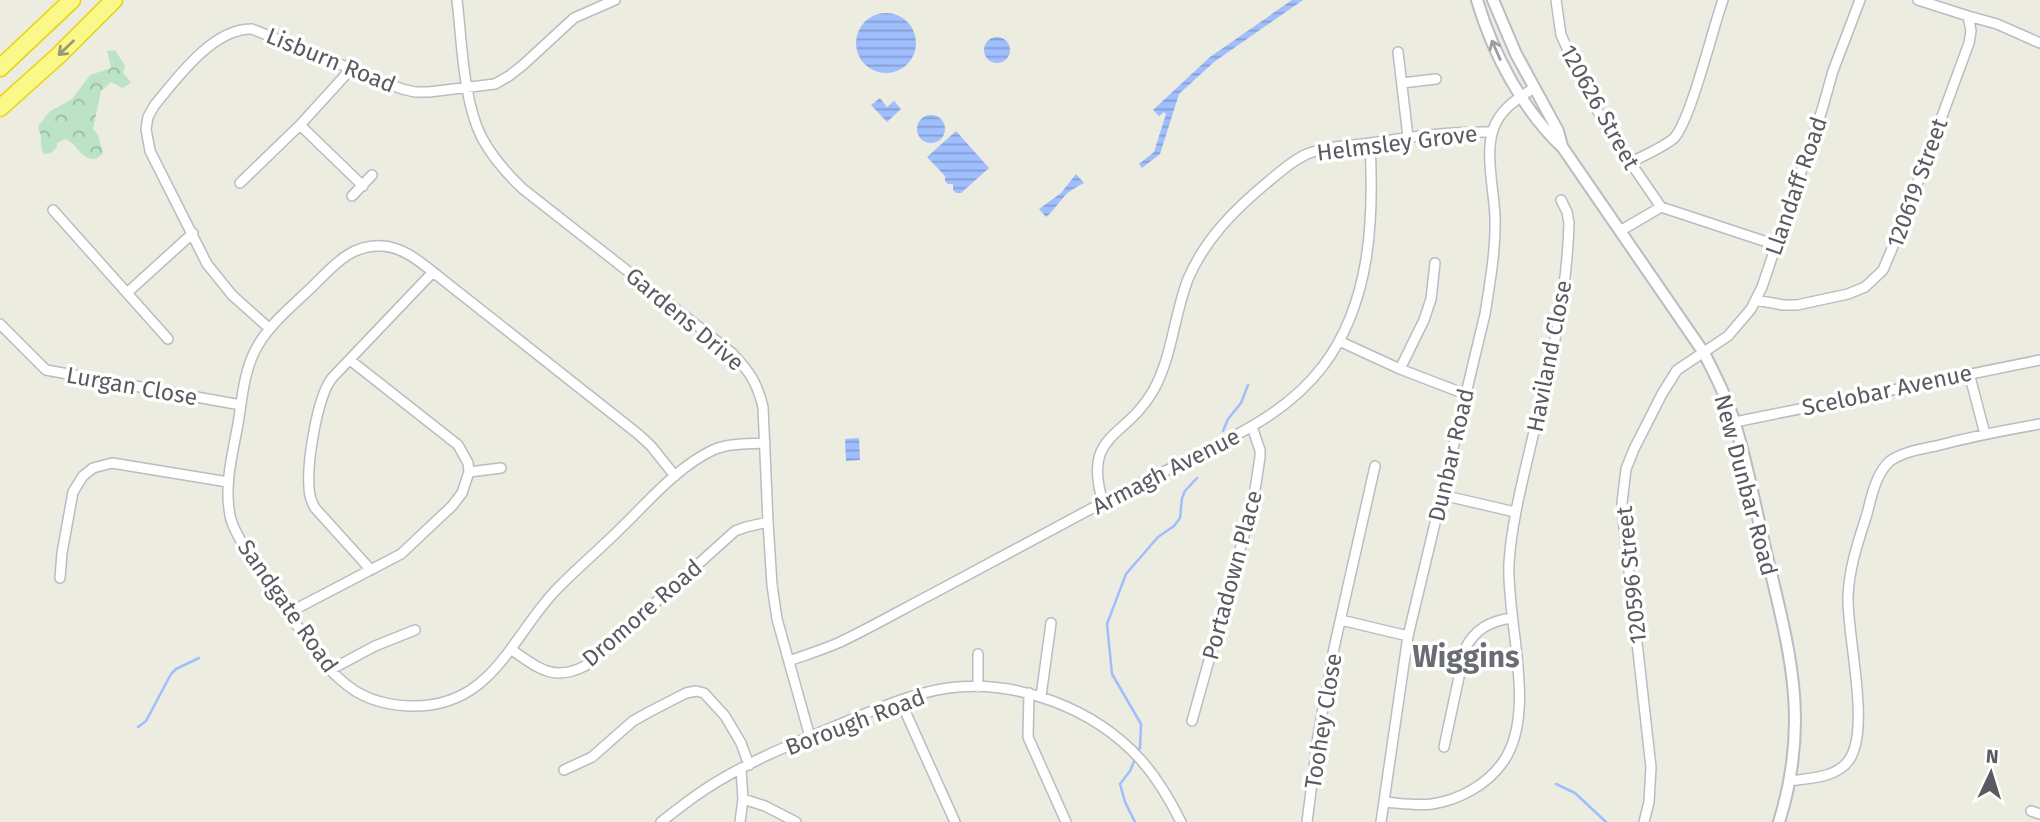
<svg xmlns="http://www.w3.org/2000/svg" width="2040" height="822" font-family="'Fira Sans',sans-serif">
	<defs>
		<pattern id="forest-crowns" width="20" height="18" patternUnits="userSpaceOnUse" patternTransform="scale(1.75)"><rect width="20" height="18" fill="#bce3c6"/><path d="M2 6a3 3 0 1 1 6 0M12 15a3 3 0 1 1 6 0" fill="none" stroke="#9cbba4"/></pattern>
		<pattern id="water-rules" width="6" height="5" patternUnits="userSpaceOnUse" patternTransform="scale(1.75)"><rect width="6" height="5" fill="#9fbefd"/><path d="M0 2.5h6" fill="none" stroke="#859dd0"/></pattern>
	</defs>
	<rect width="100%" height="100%" fill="#ecece0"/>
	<path fill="url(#forest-crowns)" d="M115 50 125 66 123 73 131 82 123 88 111 82 101 91 93 129 98 135 103 153 96 159C80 160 78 144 65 139L57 143V147L51 153 44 154C38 145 44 137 38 129L39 125 49 112 72 99 90 75 111 68 107 51Z"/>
	<path fill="url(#water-rules)" d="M1292 0H1303L1214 62 1179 94 1160 154 1142 168 1139 164 1154 152 1166 114 1164 112 1159 116 1153 110 1210 57Z
		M856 43a30 30 0 1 1 60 0a30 30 0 1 1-60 0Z
		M984 50a13 13 0 1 1 26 0a13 13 0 1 1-26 0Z
		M880 98 887 107 894 101 901 109 887 122 871 105Z
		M917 129a14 14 0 1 1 28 0a14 14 0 1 1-28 0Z
		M956 131 989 168 961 193H956L953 190V184H948L945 181V176L927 157Z
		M1076 174 1084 183C1079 186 1074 188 1069 192 1060 199 1055 210 1046 217L1039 209 1061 193Z
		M859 438 860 460 846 461 845 439Z"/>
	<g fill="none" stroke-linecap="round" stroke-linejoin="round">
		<path stroke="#9fbefd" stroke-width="2.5" d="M1223 431 1228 419 1241 403 1248 385
			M138 727 146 721 171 674 176 669 199 658
			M1137 753 1140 748 1141 724 1112 674 1107 624 1126 574 1158 537 1174 526 1180 518 1182 498 1185 491 1197 478
			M1135 759 1130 771 1120 784 1125 802 1135 822
			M1556 784 1575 793 1606 822"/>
		<defs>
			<path id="minor" d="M457 0C462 42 463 101 482 138 493 158 507 174 523 189L732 353C749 371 757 382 763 407L768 522 772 585 777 619 810 737
				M1556 0 1561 35 1589 95 1608 130 1661 207
				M1968 16 1997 24 2040 43
				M1398 52 1408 137
				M1402 83 1436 79
				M300 125 363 186
				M1629 163C1643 156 1660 149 1673 139 1690 124 1713 27 1723 0
				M240 183 300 125 351 69
				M352 196 372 175
				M53 210 168 339
				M1620 231 1661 207 1776 245
				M128 292 193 233
				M1756 300 1783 305H1797L1848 294 1865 287 1883 270 1902 225 1969 43 1971 31 1968 16 1918 0
				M0 324 46 370 241 405
				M270 329 232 295 207 264 150 151 146 129 148 117 154 106C177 78 213 28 252 29L402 89 415 92H429L495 84 509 76 523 65 574 18 615 0
				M1339 341 1400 369 1465 394
				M1400 369 1424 320 1431 299 1435 263
				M1969 373 1985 434
				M1735 422 2040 360
				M469 472 501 468
				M675 476 651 446 638 434 433 272C418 260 402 247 382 246 352 244 334 265 315 284 296 303 270 323 257 347 244 369 242 399 238 424 233 452 225 481 229 509 230 522 236 532 242 543 261 571 279 599 298 627 311 646 323 665 341 680 359 697 384 705 409 706 491 709 510 639 555 591 576 569 599 550 620 529 648 502 677 467 713 450 729 443 747 444 765 443
				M1442 495 1515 512
				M1103 503C1082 432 1125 440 1153 391 1172 358 1174 315 1188 279 1205 239 1235 209 1269 181 1281 171 1293 160 1307 154 1327 146 1350 146 1370 143 1411 137 1451 131 1492 132
				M371 570 315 508C311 501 309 495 309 487 307 462 317 397 332 378L433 272
				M60 578 62 553 73 492 83 476 93 468 112 463 228 482
				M288 613 401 554 452 506 462 493 469 472 468 463 458 445 350 360
				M1341 620 1408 636
				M512 650C538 668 553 682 585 666L735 531 746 527 768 522
				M978 654V687
				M789 661C805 655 822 650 838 643 870 628 901 610 932 594 988 564 1044 534 1100 504 1135 486 1169 469 1204 452 1249 429 1292 407 1323 366 1371 303 1374 219 1370 143
				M330 670 375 646 415 630
				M1029 693 1028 737 1066 822
				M1041 696 1051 623
				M900 700 955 822
				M1192 721 1253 503 1260 457V450L1252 427
				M1444 747 1465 649C1475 629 1490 621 1512 618
				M564 770 592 757 633 721 649 712 686 693 696 691 704 693 725 716 741 743 749 765
				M1790 781C1809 778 1837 778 1849 760 1871 729 1847 636 1848 597 1849 568 1858 542 1867 514 1871 498 1876 473 1890 461 1903 452 1921 449 1936 446 1970 437 2005 430 2040 424
				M743 799 765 806 796 822
				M1384 802C1399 803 1416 806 1432 804 1459 800 1487 785 1503 762 1538 712 1506 621 1509 563 1512 517 1525 472 1535 427 1552 358 1567 294 1569 223L1567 212 1561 200
				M2031 811 2040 814
				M661 822C675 811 689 800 704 790 743 764 789 745 833 727 870 712 908 694 948 688 1017 679 1094 708 1141 760 1157 778 1170 800 1181 822
				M740 822 743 799 741 769
				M1307 822 1318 736 1334 648 1375 466
				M1381 822 1408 636 1485 314C1490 282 1496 249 1495 217 1494 191 1485 154 1493 130 1500 109 1517 99 1534 88
				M1644 822 1649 802 1651 767 1623 518 1622 503 1626 469 1634 449 1662 394 1677 370 1728 336 1751 309 1762 287 1822 110 1833 71 1860 0"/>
			<path id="tertiary" d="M1477 0C1493 54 1522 109 1563 148L1704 353C1715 375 1727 397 1734 421 1746 458 1753 497 1762 535 1786 640 1813 714 1779 822
				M1493 0 1516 54 1558 131 1562 146"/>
			<path id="motorway" d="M0 68 72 0
				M0 108 59 55 114 0"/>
		</defs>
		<use href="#minor" stroke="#bbbcc2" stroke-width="12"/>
		<use href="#tertiary" stroke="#bbbcc2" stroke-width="14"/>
		<use href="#motorway" stroke="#e6d406" stroke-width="19"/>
		<use href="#minor" stroke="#fff" stroke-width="9"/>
		<use href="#tertiary" stroke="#fff" stroke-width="10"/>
		<use href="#motorway" stroke="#faf889" stroke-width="16"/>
	</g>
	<defs><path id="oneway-shaft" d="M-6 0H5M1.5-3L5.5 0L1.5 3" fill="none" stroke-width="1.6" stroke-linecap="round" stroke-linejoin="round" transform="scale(1.75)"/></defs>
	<use stroke="#999a71" href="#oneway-shaft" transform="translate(66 48) rotate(136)"/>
	<use stroke="#9b9da0" href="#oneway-shaft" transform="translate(1496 50) rotate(-114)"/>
	<g text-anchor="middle" stroke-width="7" stroke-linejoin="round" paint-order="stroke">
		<g font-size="23" fill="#595b61" stroke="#fff">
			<text transform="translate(331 60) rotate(22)" y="8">Lisburn Road</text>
			<text transform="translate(1600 107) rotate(61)" y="8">120626 Street</text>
			<text transform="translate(1397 143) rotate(-7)" y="8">Helmsley Grove</text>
			<text transform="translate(1917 183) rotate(-70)" y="8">120619 Street</text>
			<text transform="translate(1796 186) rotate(-71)" y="8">Llandaff Road</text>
			<text transform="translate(685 319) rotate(40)" y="8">Gardens Drive</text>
			<text transform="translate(1549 356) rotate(-79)" y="8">Haviland Close</text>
			<text transform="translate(132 386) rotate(10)" y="8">Lurgan Close</text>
			<text transform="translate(1887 390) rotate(-12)" y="8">Scelobar Avenue</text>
			<text transform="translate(1451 455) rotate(-77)" y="8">Dunbar Road</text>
			<text transform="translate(1166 471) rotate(-27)" y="8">Armagh Avenue</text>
			<text transform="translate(1746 485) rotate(75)" y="8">New Dunbar Road</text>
			<text transform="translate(1232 575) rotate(-75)" y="8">Portadown Place</text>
			<text transform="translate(1631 575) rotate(-96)" y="8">120596 Street</text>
			<text transform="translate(288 606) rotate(55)" y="8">Sandgate Road</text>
			<text transform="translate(642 613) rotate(-41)" y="8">Dromore Road</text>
			<text transform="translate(1323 721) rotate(-81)" y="8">Toohey Close</text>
			<text transform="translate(855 722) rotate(-21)" y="8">Borough Road</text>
		</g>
		<g font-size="30" font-weight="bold" fill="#6a6c73" stroke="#fff">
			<text x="1466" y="667">Wiggins</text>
		</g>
	</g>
	<g transform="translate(1991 773) rotate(4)" stroke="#ffffff" stroke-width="5" paint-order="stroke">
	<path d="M0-5L12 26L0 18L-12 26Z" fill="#595b61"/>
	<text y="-10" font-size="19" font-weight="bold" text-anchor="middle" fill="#595b61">N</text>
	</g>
</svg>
